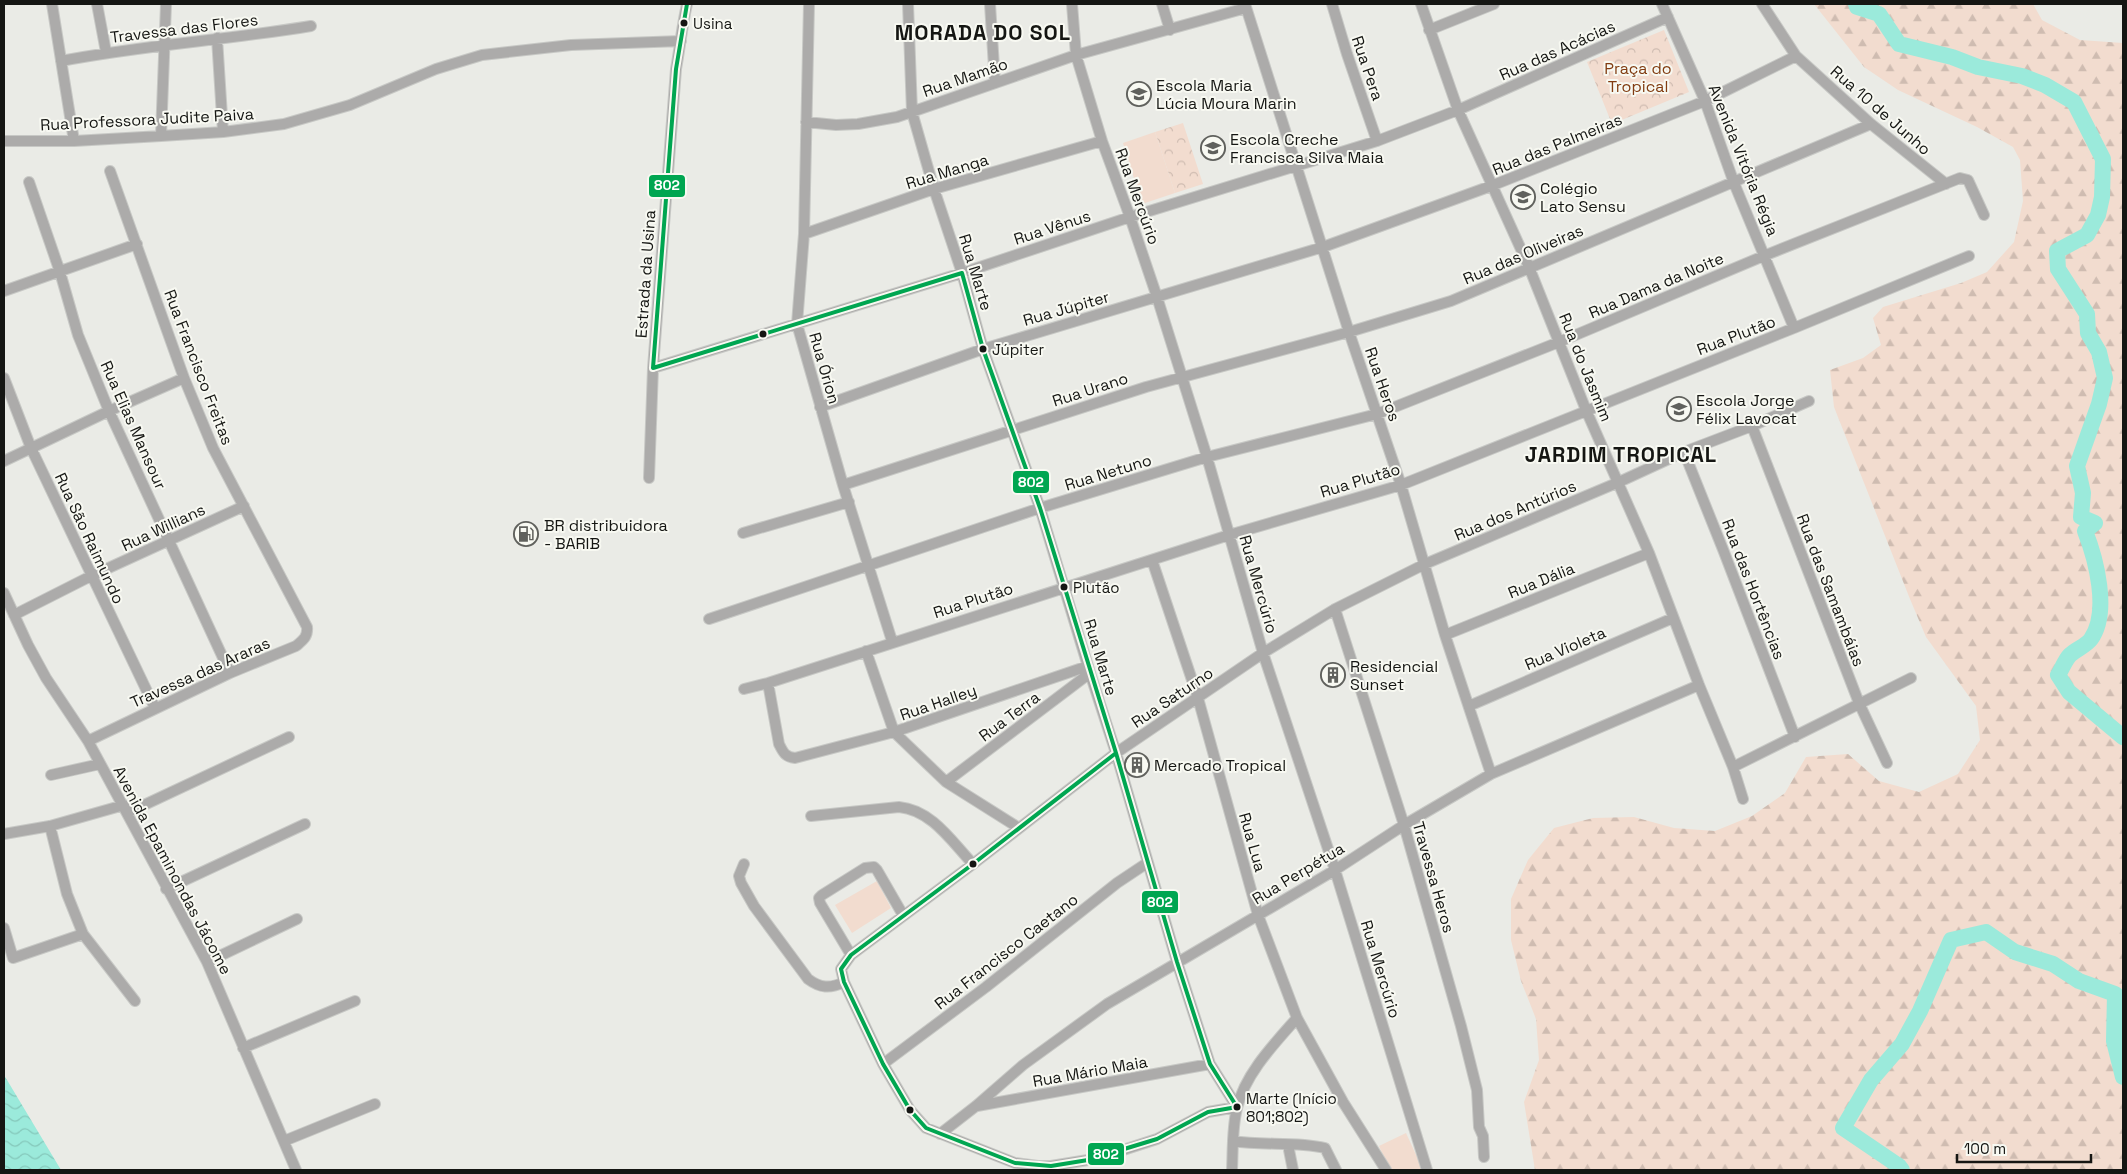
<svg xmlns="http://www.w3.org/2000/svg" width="2127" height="1174" font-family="'Space Grotesk',sans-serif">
	<defs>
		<pattern id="forest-firs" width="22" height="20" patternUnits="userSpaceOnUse" patternTransform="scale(1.25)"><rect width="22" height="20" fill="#f2dccf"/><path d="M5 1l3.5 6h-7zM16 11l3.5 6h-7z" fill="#cfbcb1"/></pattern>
		<pattern id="park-crowns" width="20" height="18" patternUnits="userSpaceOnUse" patternTransform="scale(1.25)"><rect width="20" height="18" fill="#f2dccf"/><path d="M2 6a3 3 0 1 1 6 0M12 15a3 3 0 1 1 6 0" fill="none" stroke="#cfbcb1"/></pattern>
		<pattern id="water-waves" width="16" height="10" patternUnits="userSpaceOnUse" patternTransform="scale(1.25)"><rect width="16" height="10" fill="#9beadb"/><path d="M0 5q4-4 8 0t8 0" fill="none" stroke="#85c8bb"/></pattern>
	</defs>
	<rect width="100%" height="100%" fill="#eaebe6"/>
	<path fill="url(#forest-firs)" d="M1814 4H2033L2042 20 2080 40 2123 43V1170H1535L1524 1102 1539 1060 1536 1019 1521 981 1511 940V899L1528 860 1554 828 1593 818 1634 817 1674 828 1715 831 1752 816 1785 793 1806 757 1848 754 1879 781 1919 792 1958 774 1980 740 1976 706 1926 637 1910 599 1834 407 1830 370 1863 358 1881 345 1873 318 1883 307 1961 283 1987 272 2014 242 2023 201 2020 160 2013 147 1977 127 1898 90 1864 67Z"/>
	<path fill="url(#park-crowns)" d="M1664 30 1689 92 1612 124 1587 62Z
		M1183 123 1203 184 1175 193 1155 132Z"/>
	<path fill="#f2dccf" d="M1615 63 1640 74 1634 89 1609 79Z
		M1155 132 1175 193 1142 204 1123 143Z
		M877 881 891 908 852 933 835 905Z
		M1406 1133 1423 1170H1390L1379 1146Z"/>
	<path fill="url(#water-waves)" d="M4 1075 61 1170H4Z"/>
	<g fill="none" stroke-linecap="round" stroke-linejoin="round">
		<path stroke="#9beadb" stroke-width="16" d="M1856 4 1857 7 1879 14 1899 44 1952 57 1978 67 2022 76 2045 85 2074 102 2103 159 2102 197 2098 215 2087 235 2057 251 2058 269 2087 314 2088 333 2099 352 2105 378 2099 404 2077 466 2083 493 2081 517 2095 523 2085 531C2096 559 2110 612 2091 639 2086 646 2076 649 2070 655 2065 660 2062 669 2058 675L2069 692 2123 737
			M1902 1170 1899 1166 1843 1128 1871 1080 1902 1044 1920 1011 1951 940 1986 932 2015 952 2053 964 2079 981 2115 994 2114 1041 2123 1077"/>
		<defs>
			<path id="minor" d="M52 4 74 141
				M97 4 106 52
				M809 4 804 234 797 324 843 485 892 641
				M908 4 912 112 934 189 962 273 983 349 1040 508 1090 673 1116 753 1177 962 1210 1064 1237 1107
				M990 4 995 83
				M1072 4 1076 55 1102 141 1130 217 1157 297 1207 457 1263 653 1335 870 1427 1170
				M1162 4 1170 30
				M1245 4 1349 332 1401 485 1445 635 1491 774
				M1332 4 1347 54 1377 141
				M1421 4 1458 110 1529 267 1586 410 1649 553 1699 685 1733 767 1743 799
				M1662 4 1705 101 1734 183 1794 328
				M1762 4 1796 56 1871 124 1946 184
				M1429 30 1494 4
				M217 38 223 132
				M61 61C143 45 228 40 311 26
				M806 122 836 125 858 124 897 117 1076 55 1246 8
				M161 136 166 4
				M4 141H74L161 136 223 132 284 124 350 105 436 69 482 55 571 45 681 41
				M29 182 60 272 78 335 109 411 230 673
				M804 234 934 189 1102 141
				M4 291 137 244
				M653 368 962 273 1130 217 1377 141 1458 110 1668 17
				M4 378 31 448 155 708
				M820 407 983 349 1323 247 1491 186 1705 101 1796 56
				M1752 426 1859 703 1887 763
				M1684 452 1724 552 1795 737
				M4 461 109 411 184 378
				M649 478 653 368 676 69C680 47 682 26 687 4
				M843 485 1146 387 1349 332 1451 301 1871 124
				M743 533 849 502
				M1152 560 1198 698 1258 915 1297 1018 1343 1102 1386 1170
				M4 593 28 645 46 678 88 741 207 962 296 1170
				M1335 609 1404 825 1461 1026 1477 1090 1479 1127 1483 1136 1484 1157
				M14 615 91 576 244 506
				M709 619 1040 508 1207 457 1377 414 1559 342 1766 255 1960 178 1968 180 1984 215
				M1445 635 1649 553
				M866 651 894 732 946 782 1019 828
				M768 683 779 744C783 752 785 757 795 758L894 732 1088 666
				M744 689 768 683 1229 535 1401 485 1794 328 1969 256
				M1469 706 1673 618
				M88 741 230 673 296 646C303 640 308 637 307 627L213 448 184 378 110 171
				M1733 767 1911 678
				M51 775 100 764
				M946 782 1090 673
				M127 813 289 737
				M811 816 899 807C932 810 952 842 973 864
				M50 826 67 894 83 934 135 1001
				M4 834 50 826 124 805
				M744 864 739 876 741 883 754 906 808 979C820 988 830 989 844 982
				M166 889 305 824
				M4 928 13 958 83 934
				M851 955 820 903 819 898 822 895 865 868 874 867 877 870 903 915
				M207 962 297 919
				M243 1048 355 1001
				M883 1064 986 987 1117 883 1147 863
				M977 1106 1210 1064
				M1237 1107 1208 1112 1157 1139 1117 1152 1088 1160 1051 1166H1038L1015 1163 926 1128 910 1110 883 1064 844 982 841 969 851 955 973 864 1116 753 1263 653 1335 609 1425 564 1619 482 1684 452 1752 426 1809 401
				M940 1134 976 1106 1023 1065 1107 1004 1335 870 1404 825 1491 774 1699 685
				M284 1141 375 1104
				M1233 1141C1263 1146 1295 1141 1325 1148L1336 1170
				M1288 1145 1293 1170
				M1232 1170C1233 1150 1232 1128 1237 1108 1245 1074 1274 1044 1297 1018"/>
		</defs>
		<use href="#minor" stroke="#c7c8c5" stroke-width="12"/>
		<use href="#minor" stroke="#acabaa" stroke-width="10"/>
		<defs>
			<path id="bus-1" d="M962 273 983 349 1040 508 1116 753 1177 962 1210 1064 1237 1107
				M653 368 676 69 687 4
				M653 368 962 273
				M1116 753 973 864 851 955 841 969 844 982 883 1064 910 1110 926 1128 1015 1163 1051 1166 1088 1160 1157 1139 1208 1112 1237 1107"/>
		</defs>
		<use href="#bus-1" stroke="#f8f9f2" stroke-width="8"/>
		<use href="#bus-1" stroke="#00a651" stroke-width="4"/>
	</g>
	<defs>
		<symbol id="school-ring" viewBox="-11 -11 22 22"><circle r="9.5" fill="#f8f9f2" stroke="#60615d" stroke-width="1.5"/><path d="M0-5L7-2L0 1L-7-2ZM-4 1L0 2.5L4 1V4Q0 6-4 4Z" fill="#60615d"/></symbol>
		<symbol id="fuel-ring" viewBox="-11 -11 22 22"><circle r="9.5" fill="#f8f9f2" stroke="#60615d" stroke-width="1.5"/><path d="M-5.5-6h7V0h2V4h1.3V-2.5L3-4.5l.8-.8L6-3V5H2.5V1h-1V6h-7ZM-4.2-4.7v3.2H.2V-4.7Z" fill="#60615d"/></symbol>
		<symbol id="building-ring" viewBox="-11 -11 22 22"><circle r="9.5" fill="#f8f9f2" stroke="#60615d" stroke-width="1.5"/><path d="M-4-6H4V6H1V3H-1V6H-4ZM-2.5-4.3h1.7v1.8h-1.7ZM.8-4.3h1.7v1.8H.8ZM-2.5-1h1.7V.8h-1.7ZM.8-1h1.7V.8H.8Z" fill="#60615d"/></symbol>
	</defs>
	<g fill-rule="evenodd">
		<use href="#school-ring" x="1125" y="80" width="28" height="28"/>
		<use href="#school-ring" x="1199" y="134" width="28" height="28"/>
		<use href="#school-ring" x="1509" y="183" width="28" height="28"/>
		<use href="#school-ring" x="1665" y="395" width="28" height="28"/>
		<use href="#fuel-ring" x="512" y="520" width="28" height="28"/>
		<use href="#building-ring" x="1319" y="661" width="28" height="28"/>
		<use href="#building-ring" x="1123" y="751" width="28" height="28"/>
	</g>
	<g fill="#151613" stroke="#f8f9f2" stroke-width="2">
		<circle cx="684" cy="23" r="4.5"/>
		<circle cx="763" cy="334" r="4.5"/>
		<circle cx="983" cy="349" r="4.5"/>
		<circle cx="1064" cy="587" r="4.5"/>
		<circle cx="973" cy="864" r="4.5"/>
		<circle cx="1237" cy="1107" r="4.5"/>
		<circle cx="910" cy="1110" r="4.5"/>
	</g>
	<g text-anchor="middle" stroke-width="4" stroke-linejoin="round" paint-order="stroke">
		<g font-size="15" fill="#151613" stroke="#f8f9f2" text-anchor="start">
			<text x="693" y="29">Usina</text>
			<text x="992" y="355">Júpiter</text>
			<text x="1073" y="593">Plutão</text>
			<text x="1246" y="1104">Marte (Início<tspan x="1246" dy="18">801;802)</tspan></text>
		</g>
		<g font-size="16" fill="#151613" stroke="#f8f9f2">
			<text transform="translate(184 28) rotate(-7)" y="6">Travessa das Flores</text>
			<text transform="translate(1557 50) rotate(-24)" y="6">Rua das Acácias</text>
			<text transform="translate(1368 68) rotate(71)" y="6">Rua Pera</text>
			<text transform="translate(965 77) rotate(-19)" y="6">Rua Mamão</text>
			<text transform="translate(1881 110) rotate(41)" y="6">Rua 10 de Junho</text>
			<text transform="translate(147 119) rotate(-3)" y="6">Rua Professora Judite Paiva</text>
			<text transform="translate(1557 144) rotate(-22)" y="6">Rua das Palmeiras</text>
			<text transform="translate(1744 160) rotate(68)" y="6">Avenida Vitória Régia</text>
			<text transform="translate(947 171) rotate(-17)" y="6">Rua Manga</text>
			<text transform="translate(1138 196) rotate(70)" y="6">Rua Mercúrio</text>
			<text transform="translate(1052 227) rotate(-18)" y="6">Rua Vênus</text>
			<text transform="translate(1523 254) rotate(-23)" y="6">Rua das Oliveiras</text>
			<text transform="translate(976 272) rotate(73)" y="6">Rua Marte</text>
			<text transform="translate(645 274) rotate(-86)" y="6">Estrada da Usina</text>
			<text transform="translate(1656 285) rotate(-23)" y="6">Rua Dama da Noite</text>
			<text transform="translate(1066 308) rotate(-16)" y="6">Rua Júpiter</text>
			<text transform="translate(1736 335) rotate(-21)" y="6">Rua Plutão</text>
			<text transform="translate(199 367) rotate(69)" y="6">Rua Francisco Freitas</text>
			<text transform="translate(1586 367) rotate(68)" y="6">Rua do Jasmim</text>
			<text transform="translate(825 368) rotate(74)" y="6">Rua Órion</text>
			<text transform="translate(1383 384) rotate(71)" y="6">Rua Heros</text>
			<text transform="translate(1090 389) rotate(-18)" y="6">Rua Urano</text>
			<text transform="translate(134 425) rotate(66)" y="6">Rua Elias Mansour</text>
			<text transform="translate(1108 472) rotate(-17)" y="6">Rua Netuno</text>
			<text transform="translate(1360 480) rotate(-17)" y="6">Rua Plutão</text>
			<text transform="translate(1515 510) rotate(-23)" y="6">Rua dos Antúrios</text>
			<text transform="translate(163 527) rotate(-25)" y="6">Rua Willians</text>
			<text transform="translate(90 538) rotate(65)" y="6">Rua São Raimundo</text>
			<text transform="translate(1541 580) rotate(-22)" y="6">Rua Dália</text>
			<text transform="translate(1259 584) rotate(74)" y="6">Rua Mercúrio</text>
			<text transform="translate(1754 589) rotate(69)" y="6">Rua das Hortências</text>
			<text transform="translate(1831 590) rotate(69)" y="6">Rua das Samambáias</text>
			<text transform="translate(973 600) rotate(-18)" y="6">Rua Plutão</text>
			<text transform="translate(1565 648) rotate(-23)" y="6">Rua Violeta</text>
			<text transform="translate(1101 657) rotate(73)" y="6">Rua Marte</text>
			<text transform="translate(200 672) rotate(-24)" y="6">Travessa das Araras</text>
			<text transform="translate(1172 697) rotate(-34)" y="6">Rua Saturno</text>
			<text transform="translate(938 702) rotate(-19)" y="6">Rua Halley</text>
			<text transform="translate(1009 716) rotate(-37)" y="6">Rua Terra</text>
			<text transform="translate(1253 842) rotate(74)" y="6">Rua Lua</text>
			<text transform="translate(173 870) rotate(62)" y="6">Avenida Epaminondas Jácome</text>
			<text transform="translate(1298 873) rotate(-31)" y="6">Rua Perpétua</text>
			<text transform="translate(1434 877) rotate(74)" y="6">Travessa Heros</text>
			<text transform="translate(1006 951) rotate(-38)" y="6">Rua Francisco Caetano</text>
			<text transform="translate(1381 969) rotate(73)" y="6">Rua Mercúrio</text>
			<text transform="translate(1090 1071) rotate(-10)" y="6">Rua Mário Maia</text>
		</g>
		<g font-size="16" fill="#813c11" stroke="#f8f9f2">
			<text x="1638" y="74">Praça do<tspan x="1638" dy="18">Tropical</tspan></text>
		</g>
		<g font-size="16" fill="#151613" stroke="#f8f9f2" text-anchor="start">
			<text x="1156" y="91">Escola Maria<tspan x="1156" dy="18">Lúcia Moura Marin</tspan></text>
			<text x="1230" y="145">Escola Creche<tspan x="1230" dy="18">Francisca Silva Maia</tspan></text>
			<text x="1540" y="194">Colégio<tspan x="1540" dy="18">Lato Sensu</tspan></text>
			<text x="1696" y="406">Escola Jorge<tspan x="1696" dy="18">Félix Lavocat</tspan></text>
			<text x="544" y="531">BR distribuidora<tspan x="544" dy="18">- BARIB</tspan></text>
			<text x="1350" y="672">Residencial<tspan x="1350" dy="18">Sunset</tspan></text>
			<text x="1154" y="771">Mercado Tropical</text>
		</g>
		<g font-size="21" font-weight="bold" letter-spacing="1" fill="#151613" stroke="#f8f9f2">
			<text x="983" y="40">MORADA DO SOL</text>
			<text x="1621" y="462">JARDIM TROPICAL</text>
		</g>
	</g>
	<g stroke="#f8f9f2" stroke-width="2">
		<rect x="648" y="174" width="38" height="24" rx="5" fill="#00a651"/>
		<rect x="1012" y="470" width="38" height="24" rx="5" fill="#00a651"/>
		<rect x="1141" y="890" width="38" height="24" rx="5" fill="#00a651"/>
		<rect x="1087" y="1142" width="38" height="24" rx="5" fill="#00a651"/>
	</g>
	<g font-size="14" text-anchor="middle" font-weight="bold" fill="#fff">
		<text x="667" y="190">802</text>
		<text x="1031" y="487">802</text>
		<text x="1160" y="907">802</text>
		<text x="1106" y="1159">802</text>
	</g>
	<rect width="2127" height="1174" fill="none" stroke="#151613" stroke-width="10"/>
	<path d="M1957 1154v8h134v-8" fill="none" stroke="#151613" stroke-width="2.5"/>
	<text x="1964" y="1154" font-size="15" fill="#151613" stroke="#f8f9f2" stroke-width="4" paint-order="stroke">100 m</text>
</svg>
